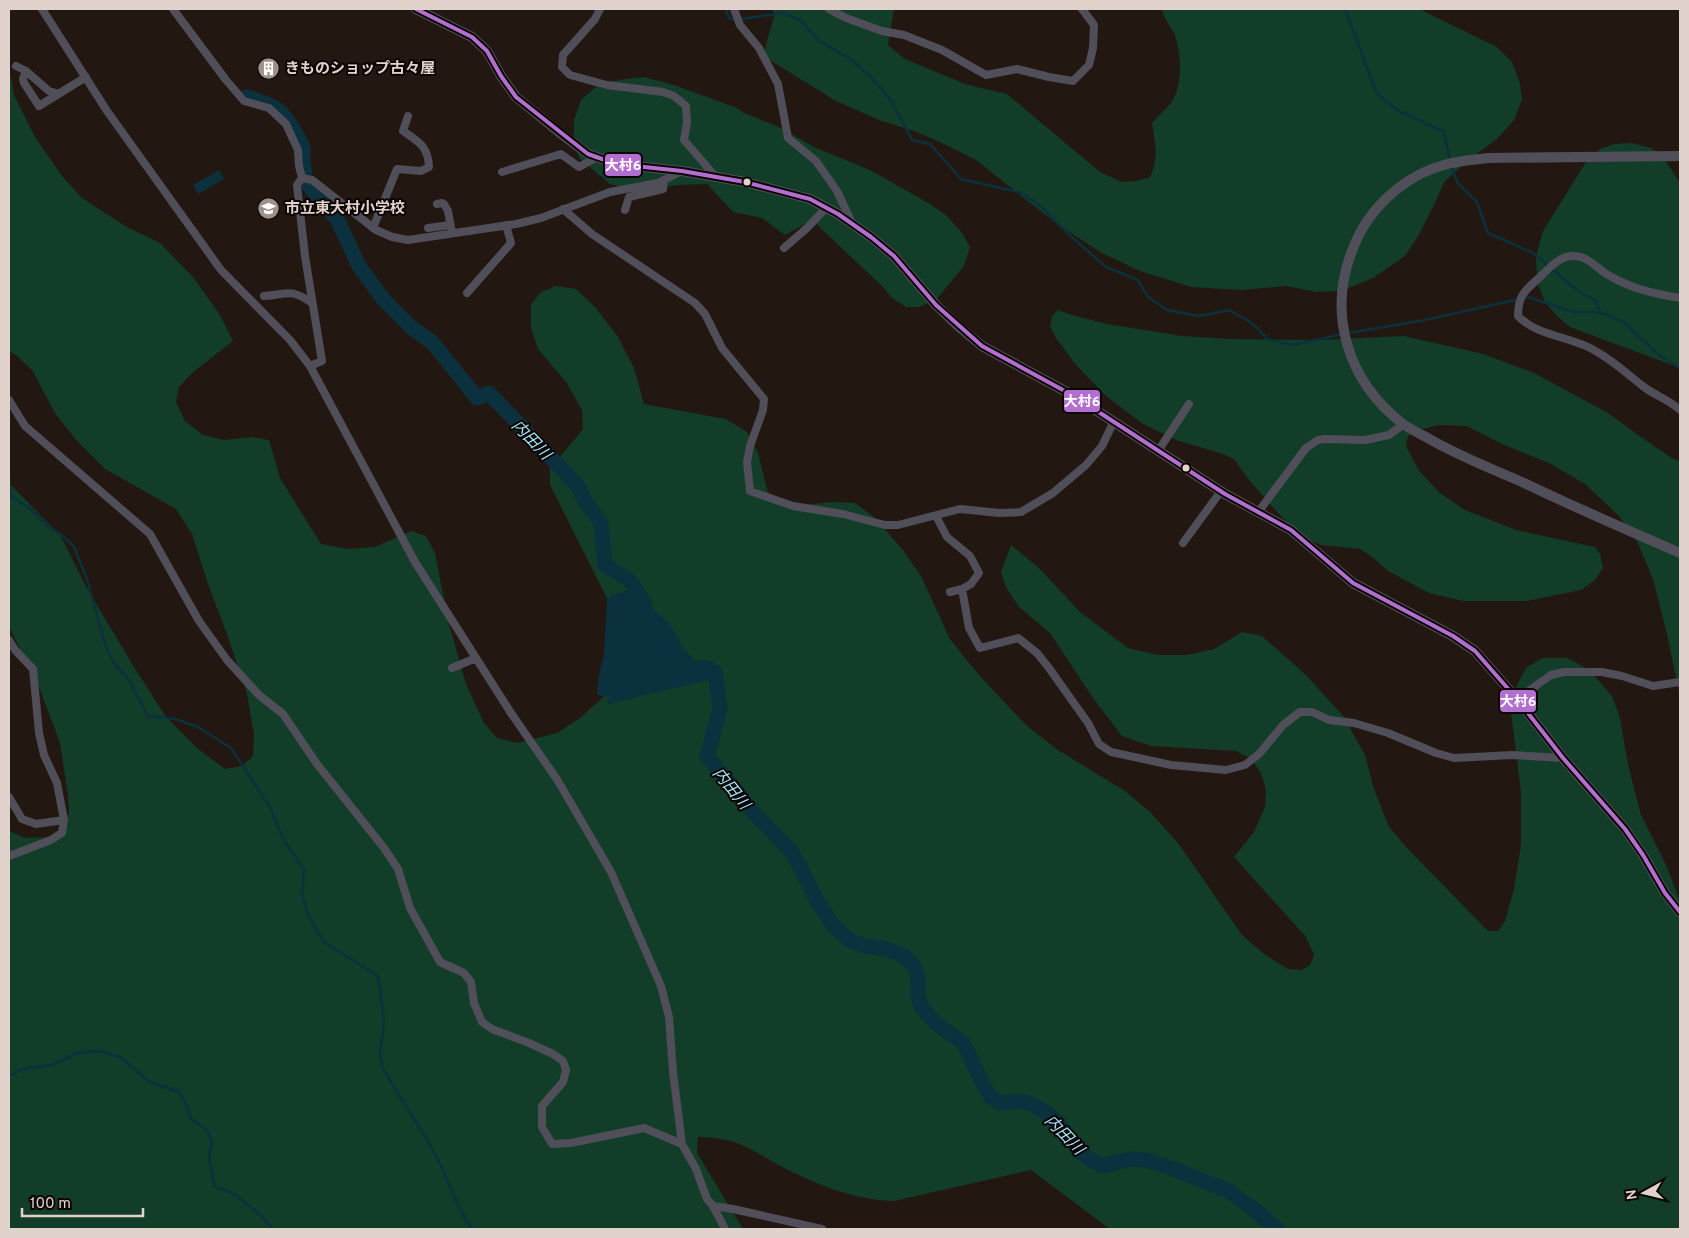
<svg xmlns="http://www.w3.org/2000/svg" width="1689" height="1238" font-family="Overpass,'Noto Sans JP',sans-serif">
	<rect width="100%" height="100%" fill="#231711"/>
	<path fill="#113d29" d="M773 9H894L888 45 905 59 924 67 965 84 1007 94 1100 172 1122 182 1137 181 1150 177C1159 159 1155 142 1152 123 1158 116 1165 110 1171 103 1183 86 1182 52 1174 33 1170 25 1163 18 1162 9H1419L1497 47 1512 62 1520 83 1522 100 1514 120 1497 139 1467 161 1444 182 1435 203 1420 233 1405 256 1373 278 1341 291 1317 292 1286 286 1242 290 1191 287 1137 270 1100 252 1053 221 976 160 940 142 914 131 879 120 836 101 763 56 774 16Z
		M9 68 14 95 35 137 62 176 82 198 127 227 160 243 193 277 220 315 233 341 192 373 179 387 176 402 185 421 203 435 224 440 252 437 269 440 280 478 321 544 349 549 375 547 411 531 426 536 435 553 449 624 466 684 484 723 497 738 517 743 557 733 580 718 603 697 616 678 608 600 550 485V469L583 429 582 410 566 382 538 349 531 328V304L541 292 556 286 576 289 596 308 618 337 634 368 644 404 726 419 747 432 758 453 767 489 773 502 802 505 833 502 855 503 874 517 903 550 921 576 950 639 978 674 1027 726 1058 750 1125 791 1151 813 1178 843 1242 935 1264 954 1288 969 1301 970 1310 965 1314 955 1306 937 1234 857 1254 832 1265 807 1266 790 1261 773 1250 758 1236 751 1151 746 1122 736 1093 698 1050 633 1019 607 1006 587 1001 572 1011 545 1039 568 1080 612 1128 648 1158 655H1187L1214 649 1242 632 1262 636 1306 675 1344 717 1365 755 1374 789 1389 827 1408 849 1488 931H1498L1505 921 1514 889 1521 845V792L1511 712 1514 690 1527 667 1543 658H1567L1589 670 1612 696 1620 718 1628 765 1641 815 1666 865 1680 901V1229H1110L1031 1170 894 1201C854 1200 819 1185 784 1168 772 1162 762 1155 750 1149 734 1140 716 1137 698 1137L697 1153 743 1229H9V831L25 838 48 837 61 828 69 813 68 795 60 743 39 687 9 627V483L60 535 89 592 134 667 166 717 197 748 225 769 242 766 253 756 254 735 247 694 228 637 208 584 192 534 176 509 105 469 76 440 55 413 32 370 17 356 9 351Z
		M644 77 674 85 737 108 744 113 779 127 816 148 870 170 930 204 946 215 962 233 970 247 964 266 936 300 919 307H906L891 297 884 288 812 220 785 235 762 218 733 212 707 184 678 185 636 191 610 184 579 158 574 142V120L581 100 599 84 625 79Z
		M1632 143 1651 148 1663 157 1680 183V368L1570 327 1556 315 1545 302 1537 282 1536 257 1543 231 1586 162 1600 149 1615 144Z
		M1058 310 1072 315 1107 324 1182 336 1229 339 1318 340 1404 336 1483 354 1534 373 1608 413 1638 435 1672 458 1680 461V697L1667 634 1653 579 1637 541 1618 515 1585 484 1549 463 1502 444 1467 426 1440 425 1422 429 1408 436 1406 446 1419 471 1440 493 1465 510 1516 530 1595 547 1600 554 1603 568 1595 580 1581 590 1527 601H1463L1429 593 1388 571 1371 556 1360 549 1321 545 1300 535 1278 513 1249 480 1234 459 1223 454 1176 440 1143 424 1106 396 1076 365 1056 338 1050 326 1052 316Z"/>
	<path fill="#0a313d" d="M219 170 224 179 198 194 193 185Z
		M637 587 655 611 670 624 682 646 697 663 713 661 721 677 608 704 610 697 597 695 599 674 604 655 607 600 611 596Z"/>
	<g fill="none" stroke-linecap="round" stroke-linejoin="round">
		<path stroke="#0a313d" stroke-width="2.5" d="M726 9 729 18 735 19
			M1345 9 1377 94 1397 110 1444 132 1450 161
			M740 19 784 13 801 21 821 42 849 58 870 76 892 102 912 140 930 144 961 179 1022 193 1039 205 1075 240 1106 267 1138 280 1148 297 1167 310 1199 316 1229 310 1252 323 1268 339 1292 345 1343 334
			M1452 167 1457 182 1477 202 1488 233 1533 253 1579 292 1595 300 1601 313
			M1348 333 1425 320 1528 297 1573 312H1593L1608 315 1623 322 1660 356 1680 368
			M9 479 11 496 32 510 48 526 64 537 74 547 87 579 106 647 114 663 129 680 148 716 175 719 198 727 231 748 271 809 283 839 304 869 302 894 309 917 324 942 378 976 384 1022 380 1054 382 1066C398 1097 420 1125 436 1156 449 1180 456 1207 472 1229
			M9 1076 23 1069 52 1065 77 1053 101 1051 122 1058 148 1081 179 1092 185 1102 191 1119 207 1130 212 1141 209 1157 214 1186 236 1195 260 1215 273 1229"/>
		<path stroke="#0a313d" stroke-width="15" d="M247 97C274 106 282 107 296 134 298 138 302 143 303 148 304 157 301 160 305 172
			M309 186 337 219 359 266 383 299 412 328 432 342 477 398 489 393 578 486 586 502 601 523 605 565 629 580 645 603
			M702 667 715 672 720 708 707 757 733 787 752 811 792 852 817 900 832 924 849 940 865 946 887 949 904 956 914 966 918 978V997L922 1008 937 1024 962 1042 968 1052 983 1084 991 1097 1001 1103 1020 1101 1031 1104 1044 1111 1058 1122 1080 1152 1094 1162 1103 1166 1131 1159 1147 1160 1171 1168 1229 1191 1256 1211 1277 1229"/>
		<path stroke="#504e59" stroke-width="8" d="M42 9 107 111 221 270 290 340 310 366 415 562 511 713 558 781 611 872 661 986 669 1017 673 1072 682 1144 696 1169 707 1199 713 1206 725 1229
			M173 9 226 80 244 101 269 108 286 124 298 150 299 166 302 178
			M600 9 595 19 563 55 562 67 570 75 607 85 663 92 674 96 686 106 687 122 684 140 715 176
			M734 9 740 25 759 48 778 84 788 138 816 161 837 191 852 223
			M829 9 846 18 882 31 904 35 942 50 986 75 1017 69 1049 77 1073 81 1089 65 1093 48 1094 25 1082 9
			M16 66 26 71
			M59 94 49 91 26 71 23 79 24 83 39 106 86 77
			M502 172 561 154 579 167 597 157
			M302 178 312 180 376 230 392 237 408 240 516 224 541 218 610 192 658 183 682 171
			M302 178 297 185 305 256 322 361 310 366
			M437 204 442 203 444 204 448 211 452 233
			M563 209 592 234 695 303 705 314 722 348 764 399 763 410 750 446 747 462 750 491 793 506 843 514 885 525H898L960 509 1000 513 1021 512 1053 493 1086 465 1102 446 1114 421
			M625 210 629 197 663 189 664 180
			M373 228 397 169 421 171 429 167C428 146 419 142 403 131L408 116
			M428 228 450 225
			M784 248 807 228 826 208
			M467 293 511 243 506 225
			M264 296C289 294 290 288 312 303
			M1680 298C1656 294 1632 289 1610 276 1598 270 1589 256 1574 256 1560 255 1548 269 1539 278 1524 291 1518 296 1518 316 1536 335 1565 336 1588 347 1609 357 1626 373 1644 387 1656 396 1670 400 1680 410
			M9 400 25 426 150 534 199 621 227 660 259 695 283 714 317 764 384 848 398 869 410 908 440 962 464 973 471 982 474 1003 482 1022 492 1029 529 1043 553 1054 563 1061 566 1070 563 1082 542 1106V1127L552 1144 571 1143 644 1128 682 1144
			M1158 451 1189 404
			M1259 511 1306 448 1318 440 1325 439 1365 440 1389 435 1404 424
			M936 516 947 537 970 556 979 573 971 584 962 589 969 628 980 648 1018 638 1037 653 1049 668 1088 723 1099 744 1111 752 1171 765 1226 770 1245 765 1260 753 1283 725 1300 712H1312L1329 720 1354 723 1388 733 1436 753 1454 758 1512 755 1563 758
			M1183 543 1221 491
			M950 592 962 589
			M9 640 15 650 33 669 39 733 44 755 57 783 64 820 62 833 51 840 9 856
			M452 668 476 658
			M1517 699 1551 675 1564 672H1602L1622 676 1653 686 1680 682
			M9 797 22 819 36 824 64 820
			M713 1206 733 1209 822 1229"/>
		<path stroke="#504e59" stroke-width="10" d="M416 9 472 37 487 51 501 76 516 97 560 133 588 154 616 164 682 171 745 182 810 199 838 214 871 237 894 256 936 305 958 326 982 346 1074 396 1225 494 1291 530 1353 583 1453 636 1475 651 1517 699 1563 758 1625 829 1643 855 1665 893 1680 912
			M1680 156 1488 158C1473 160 1458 161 1444 165 1404 176 1369 208 1354 246 1326 312 1347 381 1403 424 1410 429 1418 433 1426 437 1456 455 1490 468 1522 482 1574 507 1627 530 1680 553"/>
		<defs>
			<path id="bus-1" d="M416 9 472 37 487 51 501 76 516 97 588 154 616 164 682 171 745 182 810 199 838 214 871 237 894 256 936 305 982 346 1074 396 1225 494 1291 530 1353 583 1453 636 1475 651 1517 699 1563 758 1625 829 1643 855 1665 893 1680 912"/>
		</defs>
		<use href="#bus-1" stroke="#0c0402" stroke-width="8"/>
		<use href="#bus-1" stroke="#b36fd0" stroke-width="4"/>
	</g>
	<defs>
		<symbol id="building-disc" viewBox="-11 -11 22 22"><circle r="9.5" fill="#9e918a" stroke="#0c0402"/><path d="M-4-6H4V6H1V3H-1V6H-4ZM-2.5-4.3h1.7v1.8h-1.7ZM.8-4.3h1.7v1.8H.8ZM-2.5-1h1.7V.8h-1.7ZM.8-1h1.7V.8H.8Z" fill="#fff"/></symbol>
		<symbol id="school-disc" viewBox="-11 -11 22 22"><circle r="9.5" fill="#9e918a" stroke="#0c0402"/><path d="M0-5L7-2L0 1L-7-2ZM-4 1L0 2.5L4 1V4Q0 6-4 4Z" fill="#fff"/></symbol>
	</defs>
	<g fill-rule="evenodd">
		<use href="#building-disc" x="256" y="56" width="25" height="25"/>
		<use href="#school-disc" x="256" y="196" width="25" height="25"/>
	</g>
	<g fill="#e1d2cb" stroke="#0c0402" stroke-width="2">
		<circle cx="747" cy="182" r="4.5"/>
		<circle cx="1186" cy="468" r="4.5"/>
	</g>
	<g text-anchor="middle" stroke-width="4" stroke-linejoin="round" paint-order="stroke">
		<g font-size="15" font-weight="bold" fill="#e1d2cb" stroke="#0c0402" text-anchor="start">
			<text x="285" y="73">きものショップ古々屋</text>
			<text x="285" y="213">市立東大村小学校</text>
		</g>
		<g font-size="16" font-style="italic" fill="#a6e4fb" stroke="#0c0402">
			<text transform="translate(532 439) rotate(46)" y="6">内田川</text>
			<text transform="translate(732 788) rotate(51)" y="6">内田川</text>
			<text transform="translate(1065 1134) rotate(46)" y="6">内田川</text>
		</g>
	</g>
	<g stroke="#0c0402" stroke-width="2">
		<rect x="604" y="153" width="38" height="24" rx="5" fill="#b36fd0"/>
		<rect x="1063" y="389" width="38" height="24" rx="5" fill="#b36fd0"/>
		<rect x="1499" y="689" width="38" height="24" rx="5" fill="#b36fd0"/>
	</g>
	<g font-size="14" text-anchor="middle" font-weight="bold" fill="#fff">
		<text x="623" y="170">大村6</text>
		<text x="1082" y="406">大村6</text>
		<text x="1518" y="706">大村6</text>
	</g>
	<rect width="1689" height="1238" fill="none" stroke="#e1d2cb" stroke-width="20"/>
	<g transform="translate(1644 1193) rotate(262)" stroke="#0c0402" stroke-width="4" paint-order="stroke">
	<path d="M0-4L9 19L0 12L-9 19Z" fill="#e1d2cb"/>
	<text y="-8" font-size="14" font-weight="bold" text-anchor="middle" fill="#e1d2cb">N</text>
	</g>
	<path d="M22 1208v8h121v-8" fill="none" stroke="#e1d2cb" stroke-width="2.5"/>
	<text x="30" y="1208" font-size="15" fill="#e1d2cb" stroke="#0c0402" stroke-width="4" paint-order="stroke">100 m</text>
</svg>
